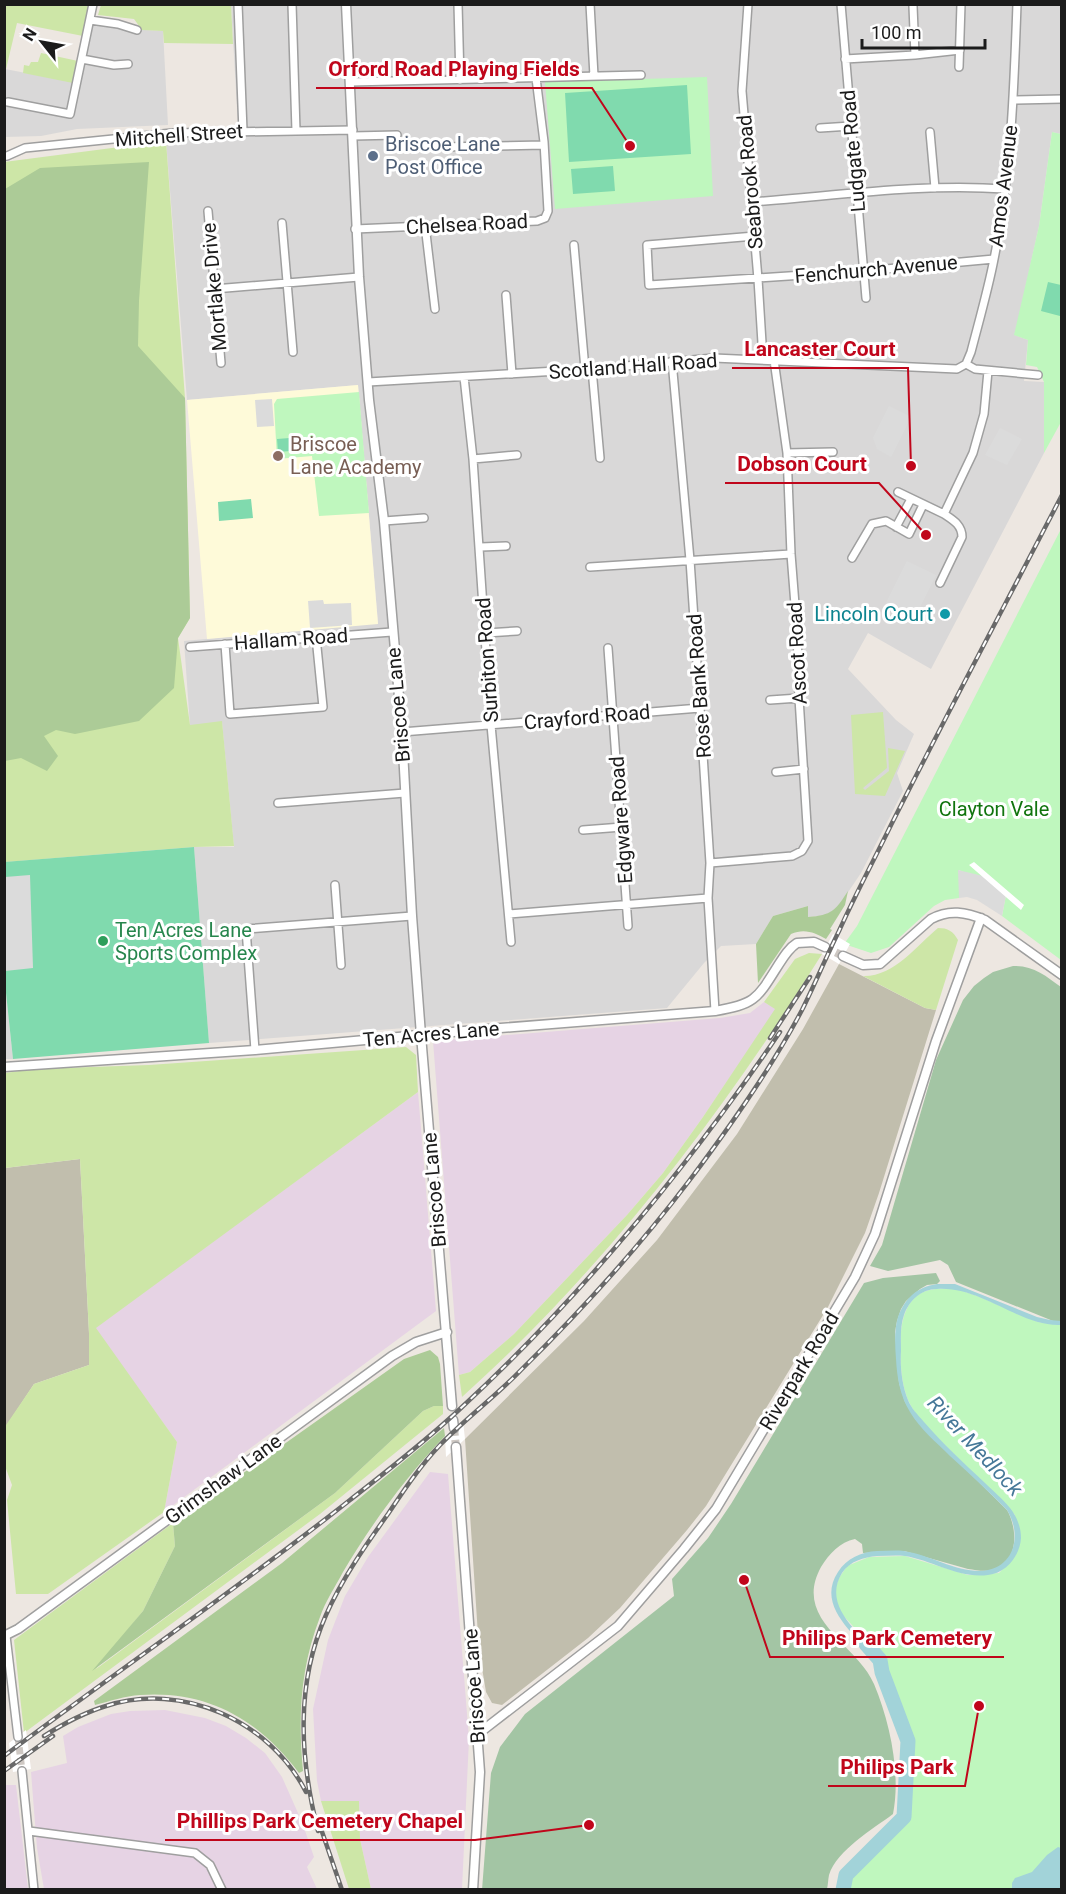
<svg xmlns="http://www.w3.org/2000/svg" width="1066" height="1894" font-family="Roboto,sans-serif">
	<rect width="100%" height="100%" fill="#ede7e1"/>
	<path fill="#d9d8d8" d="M231 5H1061V134L1052 132 1039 226 1015 335 1028 340 1024 381 1044 382V453L931 669 868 633 848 669 896 720 914 734 897 773 903 791 861 873 836 910 826 915 808 917V906L773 916 756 944 721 946 704 963 667 1008 209 1043 194 847H234L222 722 190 726 184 641 378 623 358 385 187 400 166 141 238 125Z
		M86 20 146 30 163 31 168 125 77 129 41 136 5 137V69L73 82Z
		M4 974 13 1059H4Z"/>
	<path fill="#e6d3e4" d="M764 1002 776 1009 703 1117 663 1173 627 1215 514 1334 470 1372 459 1375 433 1041 720 1018 750 1013Z
		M418 1092 436 1311 164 1512 177 1442 95 1328Z
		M430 1472 448 1474 469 1739 462 1889H371L360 1839 359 1801H321L317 1781 313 1709 328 1640 345 1596 368 1557Z
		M165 1710 205 1718 226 1726 246 1738 265 1753 282 1777 302 1822 314 1857 307 1867 317 1889H44L37 1848 31 1772 67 1763 63 1736 78 1727 111 1714 130 1711Z
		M5 1785H16L28 1889H5Z"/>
	<path fill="#fefad9" d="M358 385 378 624 207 639 187 400Z"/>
	<path fill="#c1bead" d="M839 964 925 1008 936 1010 879 1193 865 1233 828 1307 706 1506 687 1530 620 1608 588 1638 502 1705 492 1703 486 1692 479 1650 465 1439 584 1321 657 1240 737 1134 803 1029Z
		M80 1159 89 1333V1365L34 1384 5 1428V1168Z"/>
	<path fill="#cde6a7" d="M4 5H89L83 36 17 23 6 69Z
		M101 5H231L233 44 164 43 163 31 142 30 134 19 98 15Z
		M41 53 78 61 73 83 23 73 24 65 29 66 31 62H38Z
		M166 141 185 398 190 618 178 638 190 725 222 721 234 846 194 847 5 862 4 162Z
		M883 712 887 768 863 788 865 790 889 771 888 748 905 751 885 796 855 794 851 715Z
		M938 928C948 928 953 931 958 940L936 1010 925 1008 863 976C894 977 916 946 938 928Z
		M809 953 822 954C734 1096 631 1233 512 1350 496 1366 479 1381 462 1397L459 1375 470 1372 514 1334 627 1215 663 1173 703 1117 775 1009 764 1002 795 959Z
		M406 1047 416 1055 418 1092 96 1328 177 1442 164 1512 48 1594H16L7 1500 12 1485 5 1466 4 1428 34 1384 89 1365V1333L80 1159 5 1168V1073L34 1069 149 1065Z
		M434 1406H443V1414L320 1514 24 1733 14 1640 173 1523 175 1546 143 1611 96 1669 335 1493 423 1411Z
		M321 1801H359L360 1839 371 1889H349Z"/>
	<path fill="#accb97" d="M149 162 139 301 138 346 185 398 190 618 178 638 174 688 139 721 75 734 56 730 44 736 58 756 47 771 21 758 5 761V189L40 168Z
		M848 891 845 905 830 929 832 930 826 939C815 933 805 928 791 934L758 983 756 944 773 916 808 906V917C832 915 835 911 848 891Z
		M430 1350 438 1357 440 1364 443 1406H434L423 1411 335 1493 92 1671 143 1611 175 1546 173 1523 404 1359Z
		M444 1428 445 1436C406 1477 372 1523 343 1572 335 1587 325 1602 320 1617 300 1669 298 1717 303 1771L299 1773C259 1720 208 1690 140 1695 125 1696 110 1701 95 1705L94 1701 282 1563Z"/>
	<path fill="#a3c5a4" d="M1013 966C1033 965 1046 976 1061 987V1321L1058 1323 956 1282 948 1265 940 1260 888 1271 870 1266 882 1245 936 1060 963 1000 974 986 984 978 993 972Z
		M936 1273 940 1281 937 1284 927 1285 920 1289 906 1301 901 1309 897 1321 895 1332 899 1383 905 1402 916 1420 1007 1510C1018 1529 1019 1564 992 1570 984 1572 976 1570 968 1569L904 1551 863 1553 862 1544 855 1539C840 1542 829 1554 821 1567 792 1620 857 1644 874 1684 890 1722 901 1774 893 1814 873 1829 837 1850 829 1875 828 1880 828 1885 827 1889L482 1890 491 1773 500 1747 525 1714 674 1596 672 1579 708 1538 731 1504 864 1283 883 1278Z"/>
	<path fill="#bff7be" d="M707 77 713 196 555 209 545 82Z
		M1052 132 1061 134V422L1044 453V382L1037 367 1026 365 1028 340 1014 335 1039 226Z
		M359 392 369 513 319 516 312 456 277 459 274 404 277 399Z
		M1061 529V960L1002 916 1006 895 959 870V898L945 900 934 906 889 947 871 953 844 944 857 926Z
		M954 1288 980 1297 1038 1322 1061 1325V1889H844L848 1876 905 1818 909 1740 884 1672 882 1658 841 1613 836 1601 835 1589 839 1578 847 1566 869 1557 905 1556 968 1575 999 1573 1016 1555 1015 1515C993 1493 972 1472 950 1450 936 1436 916 1419 908 1400 900 1380 900 1357 901 1336 901 1319 908 1296 926 1291 935 1288 944 1289 954 1288Z"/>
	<path fill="#80daae" d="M687 85 691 154 569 162 565 93Z
		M613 166 615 191 573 194 571 169Z
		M1048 282 1061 285V308L1060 316 1041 311Z
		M302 437 303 450 278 452 277 439Z
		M251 499 253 518 219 521 218 502Z
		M194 847 209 1043 13 1059 4 974V862Z"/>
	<path fill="#dbdbdb" d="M272 399 274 426 257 427 255 400Z
		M889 406 911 417 891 457 877 449 873 438Z
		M1000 428 1022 439 1007 465 985 455Z
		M907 561 936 575 913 621 884 607Z
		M323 600 324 604 351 603 352 625 310 628 308 601Z
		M958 870 983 876 1006 895 1002 916 977 900 967 897 959 898Z
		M30 875 33 968 5 971V877Z"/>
	<path fill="#a2d3d9" d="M937 1284H955L1037 1317 1050 1320 1061 1321V1325C1020 1327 982 1286 937 1289 921 1289 909 1301 904 1315 900 1326 901 1339 901 1351 900 1367 902 1385 908 1400 911 1408 918 1415 924 1422 943 1444 964 1463 985 1483 993 1491 1003 1499 1010 1508 1017 1517 1021 1527 1021 1538 1020 1556 1006 1573 988 1575 959 1579 932 1560 905 1556 896 1555 886 1556 877 1556 864 1557 850 1561 842 1573 821 1607 862 1635 882 1658L877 1660C857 1636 815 1607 838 1572 847 1558 861 1552 877 1551 886 1551 895 1550 904 1551 930 1555 954 1571 980 1571 1014 1570 1023 1536 1007 1510 989 1492 970 1474 950 1456 936 1442 920 1429 910 1412 900 1396 897 1377 896 1359 895 1345 894 1330 898 1317 905 1298 917 1287 937 1284Z
		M1058 1847 1061 1848V1889H1012V1883L1015 1878 1032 1872 1047 1855Z"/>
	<path fill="#fff" d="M974 862 1024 905 1021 910 969 865Z
		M833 934 850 944 839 964 822 954Z
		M463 1421 465 1439 446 1457 445 1436Z
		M26 1730 31 1769 13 1772 9 1743Z"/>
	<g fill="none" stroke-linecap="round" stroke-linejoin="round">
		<path stroke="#a2d3d9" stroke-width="15" d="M843 1890 846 1875 904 1817 908 1741 882 1672 880 1660 866 1644"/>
		<path stroke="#cec8c3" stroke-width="7" stroke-dasharray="7 3.5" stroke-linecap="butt" d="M18 1737 22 1771"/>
		<path stroke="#cec8c3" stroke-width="8" stroke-dasharray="8 4" stroke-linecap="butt" d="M825 947 843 956
			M454 1428 456 1447"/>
		<defs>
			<path id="minor" d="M238 4 243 131
				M292 4 296 131
				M458 4 460 80
				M590 4 594 76
				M748 4 742 91 758 279 763 359
				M841 4 866 298
				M913 6 915 55
				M90 20 118 24 137 30
				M82 59 114 65 128 64
				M845 59 915 55 960 50
				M959 67 961 4
				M350 82 641 75
				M1014 100 1062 99
				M8 102 70 114 93 4
				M820 128 851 126
				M930 132 935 188
				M353 136 397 135
				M439 147 544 145
				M7 156 25 148 172 133 353 130
				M751 202C835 196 921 183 1005 189
				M208 211 221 363
				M282 223 293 352
				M425 225 435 309
				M355 229 537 221 545 218 548 211 544 142 536 78
				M755 236 647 245 649 285 864 271 994 259
				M574 245 585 369
				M214 289 359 277
				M506 295 512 374
				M672 361 690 560 700 708 710 863 708 898 715 1011
				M966 364 971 352C979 321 988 290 994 259 1011 175 1014 90 1017 4
				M966 364 975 369 1038 375
				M592 369 600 458
				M464 377 473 459 491 725 511 942
				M368 382 592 369 714 358 957 369 966 364
				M787 453 833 452
				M473 459 517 455
				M898 492 944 514 973 453 984 414 988 371
				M384 521 424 518
				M896 527 911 499
				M481 547 506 546
				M852 558 872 524 886 521 909 534 923 505
				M590 567 791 554
				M940 583 962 537C962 525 953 520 944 514
				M486 633 517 631
				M225 644 230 714 323 707 316 637
				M190 647 392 632
				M608 648 628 926
				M770 700 799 698
				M402 732 700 708
				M776 772 804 769
				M278 803 405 793
				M583 830 622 827
				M710 863 792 856 802 851 808 841 799 698 797 630 791 554 787 453 774 360
				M335 885 341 965
				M509 914 708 898
				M255 1050 246 929 412 916
				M6 1636 18 1737
				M22 1771 34 1890
				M29 1831 195 1853 210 1865 222 1890"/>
			<path id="tertiary" d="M346 4 359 277 369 400 384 521 402 732 412 916 421 1035 452 1406
				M843 956 863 965 880 964 931 919C949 909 966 912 985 920L1062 975
				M4 1067 255 1050 475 1030 715 1011C756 1004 757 999 779 964 784 956 789 948 797 943L814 942 825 947
				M453 1420 454 1428
				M456 1447 480 1772 473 1890
				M4 1636 18 1629 392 1356 416 1342 447 1332
				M478 1734 618 1626 684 1549 716 1509 855 1277 875 1234 936 1041 981 918"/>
		</defs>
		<use href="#minor" stroke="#9f9f9f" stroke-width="10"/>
		<use href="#tertiary" stroke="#9f9f9f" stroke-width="11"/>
		<use href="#minor" stroke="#fff" stroke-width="7"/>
		<use href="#tertiary" stroke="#fff" stroke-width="8"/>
		<defs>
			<path id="rail" d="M770 1038 810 977
				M44 1736C63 1724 83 1713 106 1706 182 1681 270 1721 306 1792
				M4 1756C119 1670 237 1589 350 1500 387 1471 426 1441 461 1408 582 1296 687 1168 780 1032
				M4 1771 53 1736
				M319 1823 342 1890
				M318 1831C300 1759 295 1685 326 1615 342 1579 365 1546 388 1514 404 1490 420 1466 440 1445 465 1419 496 1396 521 1370 581 1311 638 1248 689 1181 729 1128 771 1069 802 1010 815 984 826 957 839 931 855 895 874 860 891 825 947 714 1005 605 1062 495"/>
		</defs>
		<use href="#rail" stroke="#696969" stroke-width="4.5"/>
		<use href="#rail" stroke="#fff" stroke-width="2" stroke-dasharray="7" stroke-linecap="butt"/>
	</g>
	<circle fill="#5c6f8a" stroke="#fff" stroke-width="2" cx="373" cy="156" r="6"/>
	<circle fill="#8d6e63" stroke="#fff" stroke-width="2" cx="278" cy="456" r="6"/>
	<circle fill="#0f9aa8" stroke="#fff" stroke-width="2" cx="945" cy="614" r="6"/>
	<circle fill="#2e9e5b" stroke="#fff" stroke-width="2" cx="103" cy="941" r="6"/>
	<g text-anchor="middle" stroke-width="6" stroke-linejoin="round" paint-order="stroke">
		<g font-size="20" fill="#1b1b1b" stroke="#fff">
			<text transform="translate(179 135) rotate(-4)" y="7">Mitchell Street</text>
			<text transform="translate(853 151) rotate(-95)" y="7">Ludgate Road</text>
			<text transform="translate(750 182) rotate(-95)" y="7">Seabrook Road</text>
			<text transform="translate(1003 186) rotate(-83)" y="7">Amos Avenue</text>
			<text transform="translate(467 224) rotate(-3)" y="7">Chelsea Road</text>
			<text transform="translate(876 269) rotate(-5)" y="7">Fenchurch Avenue</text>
			<text transform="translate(214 287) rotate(-95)" y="7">Mortlake Drive</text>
			<text transform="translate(633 366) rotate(-4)" y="7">Scotland Hall Road</text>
			<text transform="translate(291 639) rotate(-4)" y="7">Hallam Road</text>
			<text transform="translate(797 653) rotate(-93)" y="7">Ascot Road</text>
			<text transform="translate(487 660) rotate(-94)" y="7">Surbiton Road</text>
			<text transform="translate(699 686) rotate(-94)" y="7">Rose Bank Road</text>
			<text transform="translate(398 705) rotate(-95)" y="7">Briscoe Lane</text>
			<text transform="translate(587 717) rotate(-5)" y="7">Crayford Road</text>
			<text transform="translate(621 820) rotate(-94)" y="7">Edgware Road</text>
			<text transform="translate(431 1034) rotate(-5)" y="7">Ten Acres Lane</text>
			<text transform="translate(434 1190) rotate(-95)" y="7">Briscoe Lane</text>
			<text transform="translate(799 1371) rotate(-59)" y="7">Riverpark Road</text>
			<text transform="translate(223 1479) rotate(-36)" y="7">Grimshaw Lane</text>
			<text transform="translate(474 1686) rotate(-94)" y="7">Briscoe Lane</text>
		</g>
		<g font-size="20" fill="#4e5e75" stroke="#fff" text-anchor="start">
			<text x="385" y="151">Briscoe Lane<tspan x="385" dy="23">Post Office</tspan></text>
		</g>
		<g font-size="20" fill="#785e54" stroke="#fff" text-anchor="start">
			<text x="290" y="451">Briscoe<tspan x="290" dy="23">Lane Academy</tspan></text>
		</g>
		<g font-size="20" fill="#0d838f" stroke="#fff" text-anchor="end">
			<text x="933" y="621">Lincoln Court</text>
		</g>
		<g font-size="20" fill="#11740e" stroke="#fff">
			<text x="994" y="816">Clayton Vale</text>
		</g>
		<g font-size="20" fill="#27864d" stroke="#fff" text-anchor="start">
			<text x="115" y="937">Ten Acres Lane<tspan x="115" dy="23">Sports Complex</tspan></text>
		</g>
		<g font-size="21" font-style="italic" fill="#467898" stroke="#fff">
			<text transform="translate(975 1446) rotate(47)" y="7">River Medlock</text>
		</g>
	</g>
	<path fill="none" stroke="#c0061b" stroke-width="2" d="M630 146L592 88H316M911 466L908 368H732M926 535L879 483H725M744 1580L770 1657H1004M979 1706L965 1786H828M589 1825L475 1840H165"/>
	<g fill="#c0061b" stroke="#fff" stroke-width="2">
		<circle cx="630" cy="146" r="6"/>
		<circle cx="911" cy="466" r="6"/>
		<circle cx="926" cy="535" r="6"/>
		<circle cx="744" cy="1580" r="6"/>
		<circle cx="979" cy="1706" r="6"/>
		<circle cx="589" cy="1825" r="6"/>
	</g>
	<g font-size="21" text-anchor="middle" font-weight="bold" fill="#c0061b" stroke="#fff" stroke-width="6" stroke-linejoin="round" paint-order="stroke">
		<text x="454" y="76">Orford Road Playing Fields</text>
		<text x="820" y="356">Lancaster Court</text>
		<text x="802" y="471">Dobson Court</text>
		<text x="887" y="1645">Philips Park Cemetery</text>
		<text x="897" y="1774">Philips Park</text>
		<text x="320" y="1828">Phillips Park Cemetery Chapel</text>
	</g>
	<rect width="1066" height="1894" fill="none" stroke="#1b1b1b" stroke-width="12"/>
	<g transform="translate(42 42) rotate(301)" stroke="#ffffff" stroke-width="4.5" paint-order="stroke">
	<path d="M0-4.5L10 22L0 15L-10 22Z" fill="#1b1b1b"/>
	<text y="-9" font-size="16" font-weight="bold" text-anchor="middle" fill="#1b1b1b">N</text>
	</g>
	<path d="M862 39v9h123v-9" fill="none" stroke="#1b1b1b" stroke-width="3"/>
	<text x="871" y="39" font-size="18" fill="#1b1b1b" stroke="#ffffff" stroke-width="4.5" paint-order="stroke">100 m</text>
</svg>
